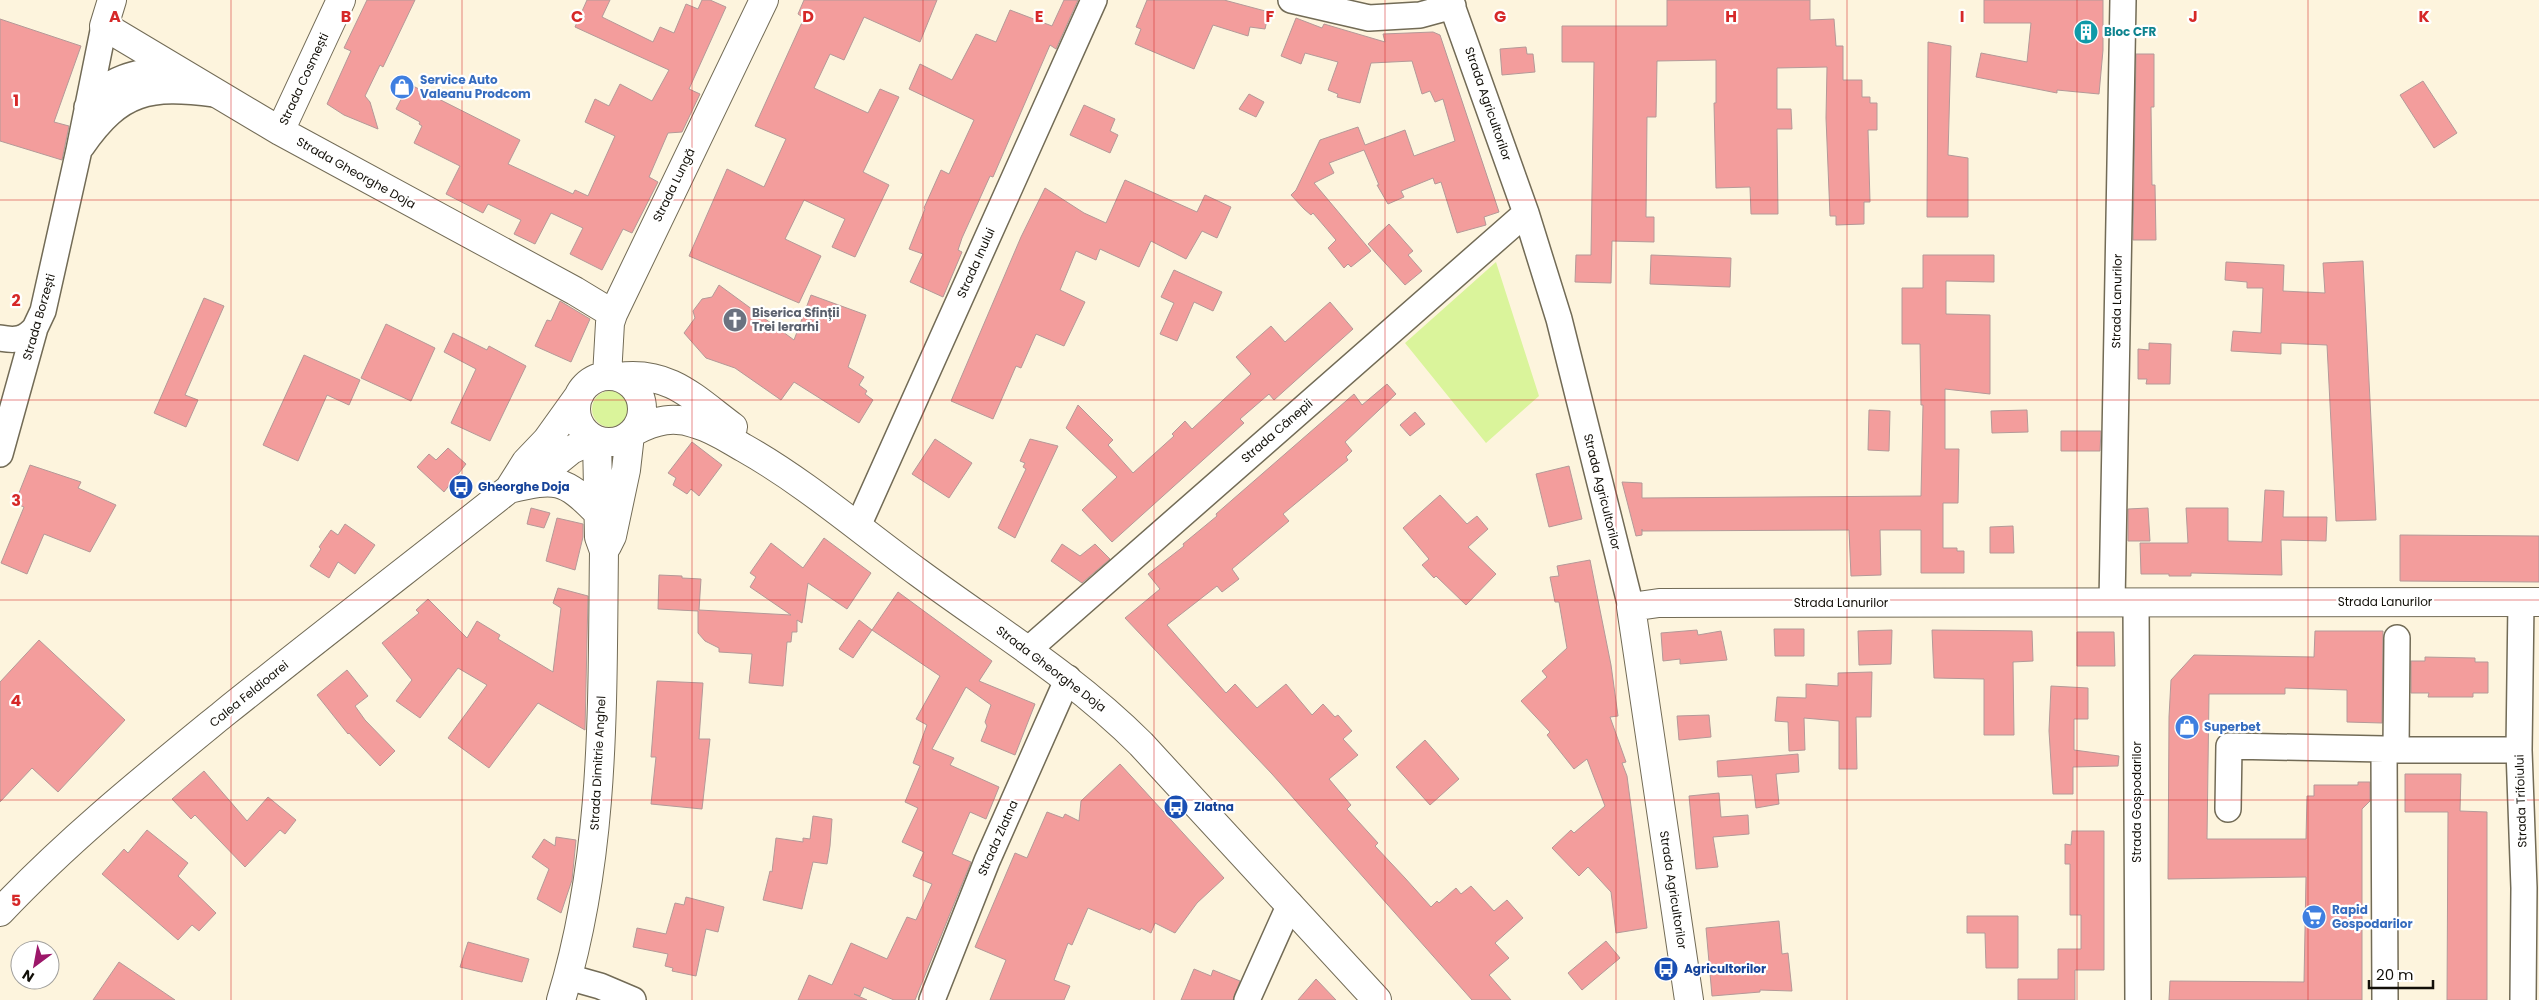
<svg xmlns="http://www.w3.org/2000/svg" width="2539" height="1000" font-family="Poppins,sans-serif">
	<rect width="100%" height="100%" fill="#fdf4dd"/>
	<path fill="#daf49b" d="M1496 262 1539 396 1486 443 1405 343Z
		M592 409a18 18 0 1 1 36 0a18 18 0 1 1-36 0Z"/>
	<path fill="#f39d9c" stroke="#b49998" d="M367 0H415L383 67 380 65 365 96 370 102 378 129 344 115 327 104 351 51 344 48Z
		M587 0H610L602 17 653 42 660 27 674 33 686 4 698 9 702 0H710L726 7 689 89 700 94 682 132 668 133 649 177 658 182 632 233 623 229 602 270 570 254 583 228 551 213 535 244 514 234 521 220 488 204 483 213 446 194 460 166 414 143 422 126 419 124 420 122 396 109 409 84 520 140 508 164 573 194 575 190 588 196 615 136 585 122 595 99 609 106 620 84 652 101 669 70 575 27Z
		M804 0H937L920 42 864 17 844 60 830 54 814 88 868 113 880 89 899 97 863 172 889 185 855 257 832 247 845 219 804 200 785 239 821 256 799 303 689 256 727 169 764 187 786 139 755 126 804 18 798 14Z
		M1064 0H1078L1056 49 1050 45 993 177 990 176 962 238 958 250 962 252 943 297 910 282 923 254 909 249 925 209 924 208 941 170 949 174 974 120 909 89 920 64 952 80 976 34 996 42 1010 10 1052 26Z
		M1147 0H1224L1269 12 1265 29 1250 27 1248 36 1213 25 1194 69 1135 44 1141 29 1136 27Z
		M1667 0H1810V20L1834 19 1836 46H1843V80H1862V97H1870V103H1877V130H1868L1870 202H1864V224L1836 225V216H1830L1826 118 1827 67 1777 68V109H1791L1792 129H1777L1778 214H1751L1750 187 1716 188 1714 103H1716V60L1657 61 1656 117H1647L1646 217H1654V242L1612 241 1611 283 1575 282 1576 255H1591L1594 62H1562V26H1667Z
		M1984 0H2103V50L2099 94 2057 90V93L1976 77 1981 53 2027 62 2031 23H1984Z
		M1296 18 1322 28 1324 24 1385 42 1383 34 1433 32 1440 35 1499 212 1484 217 1486 225 1457 233 1441 182 1435 184 1433 178 1401 191 1404 197 1388 204 1377 185H1379L1364 150 1329 163 1334 173 1314 183 1371 251 1351 267 1348 264 1344 268 1328 248 1336 240 1313 213 1311 215 1304 209 1291 195 1296 190 1320 140 1358 127 1365 145 1405 130 1414 156 1455 141 1443 99 1435 102 1430 91 1422 94 1412 61 1371 63 1360 103 1337 97 1338 94 1328 90 1338 62 1305 53 1301 64 1281 56Z
		M0 19 81 46 54 122 69 126 62 160 0 141Z
		M1928 42 1951 46 1948 155 1968 158V217H1927Z
		M1526 47 1527 54H1533L1535 72 1502 75 1500 49Z
		M2136 54H2154V107H2151L2152 185H2155L2156 240H2133Z
		M2423 81 2457 133 2434 148 2400 95Z
		M1249 94 1264 102 1256 117 1239 109Z
		M1084 105 1115 119 1110 131 1118 135 1110 153 1070 135Z
		M1125 180 1197 212 1205 195 1231 207 1217 238 1202 231 1186 259 1151 241 1139 267 1100 249 1096 260 1076 251 1060 290 1085 302 1064 346 1036 334 1021 368 1016 366 993 419 951 401 1021 237 1045 188 1084 213 1106 223Z
		M1389 224 1413 251 1408 255 1422 271 1405 285 1368 244Z
		M1651 255 1731 258 1730 287 1650 284Z
		M1923 255H1994V282L1946 281V314L1990 315V394L1945 389V449H1959L1958 503H1943V548H1957V551H1964V573H1921V530H1880L1881 575 1851 576 1849 530 1642 531V529V535L1636 536 1622 482 1642 483V498L1921 496 1923 405H1921L1920 344H1902V288H1923Z
		M2363 261 2376 520 2336 521 2327 345 2281 343V354L2231 351 2233 331 2261 333 2263 288H2247V282L2225 280 2226 262 2284 265 2283 291 2325 293 2323 263Z
		M1174 270 1222 292 1213 311 1194 302 1177 341 1160 334 1174 303 1161 297Z
		M719 285 794 340 811 295 866 315 848 367 864 377 859 385 867 391 865 394 873 400 859 423 794 382 781 400 735 368 706 358 684 333 695 318 693 311 702 299 712 297Z
		M204 298 224 306 185 395 198 400 186 427 154 413Z
		M560 301 590 319 571 362 535 346 547 320 551 321Z
		M1330 302 1353 329 1274 400 1269 394 1240 419 1244 423 1112 542 1082 510 1117 477 1066 428 1078 405 1113 440 1108 445 1133 473 1174 436 1172 434 1185 421 1192 429 1251 374 1236 357 1271 326 1285 342Z
		M386 324 435 348 411 401 361 378Z
		M453 333 487 350 489 346 526 366 490 441 451 423 476 369 444 352Z
		M2149 343 2171 344 2170 384H2146L2147 379H2138V349L2149 350Z
		M304 355 360 380 349 405 327 395 298 461 263 445Z
		M1387 384 1396 394 1345 442 1352 451 1346 457 1348 460 1283 514 1289 521 1232 569 1239 579 1222 592 1217 586 1167 625 1226 693 1235 684 1257 708 1286 684 1312 715 1323 704 1335 717 1338 715 1352 731 1343 739 1358 755 1329 779 1351 805 1347 809 1378 843 1375 846 1405 878 1431 907 1437 901 1439 903 1456 888 1461 894 1471 886 1494 911 1507 900 1523 918 1495 943 1509 958 1489 975 1511 1000H1472L1272 774 1125 618 1160 589 1148 574 1184 546 1183 544 1217 516 1216 514 1354 394 1362 405Z
		M1869 410 1890 411 1889 451 1868 450Z
		M2027 410 2028 432 1992 433 1991 411Z
		M1415 412 1425 424 1410 436 1400 425Z
		M2061 431H2101L2100 451H2061Z
		M935 439 972 463 949 498 912 474Z
		M1030 439 1058 446 1015 538 998 528 1026 469 1023 467 1025 463 1020 461Z
		M692 442 722 465 699 496 691 489 687 494 673 485 676 478 668 473Z
		M448 448 466 464 444 492 417 467 429 454 436 460Z
		M30 465 81 482 78 488 116 505 90 552 44 534 27 574 1 563 24 507 17 504V498Z
		M1569 466 1582 519 1549 527 1536 474Z
		M2265 490 2284 491 2283 517H2327L2326 541 2281 540 2282 575 2191 573V576H2169V574H2141L2140 543H2188L2186 508H2228V541L2262 542Z
		M1440 495 1467 524 1477 516 1488 529 1468 547 1496 574 1466 605 1436 576 1434 578 1422 565 1429 559 1403 528Z
		M531 508 550 513 544 528 527 524Z
		M2148 508 2150 541H2128V509Z
		M557 518 583 524V537L575 570 546 561Z
		M345 524 375 545 355 574 338 562 329 578 310 566 321 549 319 547 331 530 338 535Z
		M2013 526 2014 553H1990V527Z
		M2400 535 2539 536V582L2400 581Z
		M824 538 871 573 847 609 808 583 802 623 797 620V632H792L791 642H787L783 686 749 683 752 654 719 652V648L705 641 698 633V611L658 609 659 575 682 576V578L701 579 699 610 791 615 750 587 756 577 750 573 771 543 803 568Z
		M1062 544 1080 556 1095 544 1110 559 1082 583 1051 561Z
		M1590 560 1611 665 1618 716 1610 717 1626 762 1622 763 1627 776 1647 928 1616 933 1611 892 1588 867 1579 876 1552 848 1571 830 1574 833 1605 806 1587 759 1574 769 1547 735 1550 732 1521 701 1547 677 1542 671 1567 648 1559 602H1555L1550 577 1559 576 1557 566Z
		M558 588 588 596 585 730 538 703 489 768 448 738 487 685 458 668 420 718 396 701 412 680 382 643 419 613 416 610 428 599 467 638 477 621 500 635 498 639 553 672 561 608 553 603Z
		M898 592 992 661 979 681 1035 704 1015 755 981 741 987 726 985 722 991 705 966 687 932 749 954 758 950 765 999 787 986 819 970 812 952 854 971 862 915 1000H894L864 987 860 996 854 994 867 1000H798L809 975 832 985 851 943 887 959 907 917 916 920 932 884 913 876 924 852 902 842 918 808 905 802 920 766 913 763 927 725 916 719 940 676 872 630 853 658 839 649 859 620 872 630Z
		M1774 629H1804V656H1775Z
		M1697 630 1698 635 1721 631 1727 660 1680 664V659L1663 661 1661 633Z
		M1892 630 1891 664 1859 665 1858 631Z
		M1932 630 2032 631 2033 661 2013 662 2014 735H1984V679L1934 678Z
		M2315 631H2383L2382 723 2347 722V690L2285 688V694H2209L2207 839H2306L2307 796H2314V785H2358V782H2370V801L2362 809V1000H2169L2170 981 2304 982 2306 877 2168 879 2169 717 2171 680 2194 655 2314 657Z
		M2077 632H2114L2115 666H2077Z
		M39 640 125 720 58 792 32 768 0 802V682Z
		M2425 657 2475 658V662H2488V693H2473V697H2428L2429 693H2411V661H2425Z
		M347 670 368 696 355 706 365 720 395 751 380 766 349 733 348 734 317 695Z
		M1872 672 1871 717H1856L1857 769H1839V721L1804 718 1805 750 1789 751 1788 722 1775 721 1777 697 1806 698V684L1838 686V673Z
		M657 681 703 683 699 739H710L702 809 651 804 656 757H651Z
		M2051 686 2088 688V719H2074V750L2119 756 2118 766 2073 767V794H2053L2049 731Z
		M1709 715 1711 737 1679 740 1677 716Z
		M1425 740 1459 779 1430 805 1396 767Z
		M1798 754 1799 772 1776 774 1779 804 1756 808 1752 775 1718 777 1717 761Z
		M1120 764 1224 878 1197 903 1175 933 1155 923 1151 933 1141 928 1140 930 1088 908 1072 945 1068 943 1054 980 1070 986 1064 1000H990L1006 960 975 947 1015 853 1027 858 1047 812 1063 818 1065 814 1079 821 1081 801Z
		M204 771 247 821 268 797 296 820 285 834 280 830 245 867 195 815 191 819 172 799Z
		M2405 774H2461L2460 811 2487 812V1000H2447L2448 812H2405Z
		M1719 793 1721 817 1748 815 1749 834 1713 837 1718 867 1696 869 1689 796Z
		M813 816 832 819 830 846 827 864 813 862 802 909 763 900 770 871 772 872 776 838 803 842V838L810 839Z
		M147 830 188 863 178 876 216 913 199 931 192 925 178 940 102 874 124 849 128 853Z
		M2072 831H2104V970H2075V1000H2018V979H2058V949H2081V915H2070V864H2065V844L2071 845Z
		M556 837 576 840 572 880 561 913 537 899 549 869 532 857 544 839 555 846Z
		M686 897 724 907 718 932 706 929 696 976 672 971 673 968 665 966 668 954 633 947 637 928 666 934 675 903 684 905Z
		M1967 916H2018V968H1986L1985 933H1967Z
		M1779 921 1782 954 1788 953 1792 991 1760 990V992L1712 996 1706 928Z
		M1606 941 1620 958 1582 990 1568 973Z
		M468 942 529 959 522 982 460 967Z
		M119 962 175 1000H93Z
		M1194 969 1211 976 1213 970 1240 981 1233 1000H1181Z
		M1316 979 1336 1000H1298Z"/>
	<g fill="none" stroke-linecap="round" stroke-linejoin="round">
		<defs>
			<path id="street" d="M1291 0 1369 18 1420 15 1453 6
				M1450 0 1526 213 1559 319 1631 607
				M87 107C106 77 138 72 171 68
				M82 146C121 90 149 86 215 94
				M0 338C15 341 25 340 35 328
				M0 454 35 328 43 311 79 150 104 26
				M858 526 1094 0
				M2521 602 2519 750 2524 888 2523 1000
				M2112 603 2123 0
				M2136 603 2138 1000
				M2397 638 2396 750H2519
				M1029 649 1526 213
				M2228 809 2229 746 2384 749
				M568 977 600 986 633 1000
				M932 1000 987 861 1068 678
				M1247 1000 1290 904
				M2385 1000 2384 749 2396 750"/>
			<path id="secondary" d="M112 0 104 26 280 131 575 291 613 314
				M280 131 341 0
				M576 409a33 33 0 1 1 66 0a33 33 0 1 1-66 0Z
				M607 376 610 323 613 314 764 0
				M618 377C669 370 694 398 733 427
				M635 431C656 420 674 416 696 424 714 429 728 439 744 448 806 483 861 531 919 573 995 629 1074 677 1141 744L1377 1000
				M529 484 571 450 594 439
				M509 489C556 478 564 478 598 513
				M607 546 612 536 626 470 630 435
				M0 912C69 839 146 777 223 714 318 638 414 564 509 489L526 462 547 440 580 394
				M561 1000C606 853 602 704 604 551L599 537 597 440
				M1689 1000 1631 607 1659 603 2539 602"/>
		</defs>
		<use href="#street" stroke="#726b56" stroke-width="28"/>
		<use href="#secondary" stroke="#726b56" stroke-width="30"/>
		<use href="#street" stroke="#fff" stroke-width="25"/>
		<use href="#secondary" stroke="#fff" stroke-width="28"/>
	</g>
	<path fill="none" stroke="#d62828" stroke-width="1" stroke-opacity="0.55" d="M231 0V1000M462 0V1000M692 0V1000M923 0V1000M1154 0V1000M1385 0V1000M1616 0V1000M1847 0V1000M2077 0V1000M2308 0V1000M0 200H2539M0 400H2539M0 600H2539M0 800H2539"/>
	<defs>
		<symbol id="building-disc" viewBox="-11 -11 22 22"><circle r="9.5" fill="#0f9aa8" stroke="#fff"/><path d="M-4-6H4V6H1V3H-1V6H-4ZM-2.5-4.3h1.7v1.8h-1.7ZM.8-4.3h1.7v1.8H.8ZM-2.5-1h1.7V.8h-1.7ZM.8-1h1.7V.8H.8Z" fill="#fff"/></symbol>
		<symbol id="shop-disc" viewBox="-11 -11 22 22"><circle r="9.5" fill="#3f7fe0" stroke="#fff"/><path d="M-5-2.5h2.3a2.7 3.5 0 0 1 5.4 0H5L5.5 6h-11ZM-1.5-2.5h3a1.5 2.3 0 0 0-3 0Z" fill="#fff"/></symbol>
		<symbol id="church-disc" viewBox="-11 -11 22 22"><circle r="9.5" fill="#6b7280" stroke="#fff"/><path d="M-1.2-6h2.4v3.5h3.3v2.4h-3.3V6h-2.4V-.1h-3.3v-2.4h3.3Z" fill="#fff"/></symbol>
		<symbol id="bus-disc" viewBox="-11 -11 22 22"><circle r="9.5" fill="#1a4fb4" stroke="#fff"/><path d="M-5-6H5V4H4V6H2V4H-2V6H-4V4H-5ZM-3.5-4V0h7V-4ZM-3.5 1.2v1.5H-2V1.2ZM2 1.2v1.5H3.5V1.2Z" fill="#fff"/></symbol>
		<symbol id="supermarket-disc" viewBox="-11 -11 22 22"><circle r="9.5" fill="#3f7fe0" stroke="#fff"/><path d="M-6-5.5h2.5l.6 2H6L4.5 2H-2.5L-4.4-4H-6ZM-1.5 3.2a1.3 1.3 0 1 0 .1 0ZM3 3.2a1.3 1.3 0 1 0 .1 0Z" fill="#fff"/></symbol>
	</defs>
	<g fill-rule="evenodd">
		<use href="#building-disc" x="2072" y="18" width="28" height="28"/>
		<use href="#shop-disc" x="388" y="73" width="28" height="28"/>
		<use href="#church-disc" x="721" y="306" width="28" height="28"/>
		<use href="#bus-disc" x="447" y="473" width="28" height="28"/>
		<use href="#shop-disc" x="2173" y="713" width="28" height="28"/>
		<use href="#bus-disc" x="1162" y="793" width="28" height="28"/>
		<use href="#supermarket-disc" x="2300" y="903" width="28" height="28"/>
		<use href="#bus-disc" x="1652" y="955" width="28" height="28"/>
	</g>
	<g text-anchor="middle" stroke-width="4.5" stroke-linejoin="round" paint-order="stroke">
		<g font-size="12" font-weight="bold" fill="#0d838f" stroke="#fff" text-anchor="start">
			<text x="2104" y="36">Bloc CFR</text>
		</g>
		<g font-size="12" fill="#120f08" stroke="#fff">
			<text transform="translate(304 79) rotate(-65)" y="4">Strada Cosmești</text>
			<text transform="translate(1488 104) rotate(71)" y="4">Strada Agricultorilor</text>
			<text transform="translate(356 173) rotate(29)" y="4">Strada Gheorghe Doja</text>
			<text transform="translate(674 185) rotate(-64)" y="4">Strada Lungă</text>
			<text transform="translate(976 263) rotate(-66)" y="4">Strada Inului</text>
			<text transform="translate(2117 301) rotate(-89)" y="4">Strada Lanurilor</text>
			<text transform="translate(39 317) rotate(-74)" y="4">Strada Borzești</text>
			<text transform="translate(1277 431) rotate(-41)" y="4">Strada Cânepii</text>
			<text transform="translate(1602 492) rotate(76)" y="4">Strada Agricultorilor</text>
			<text x="2385" y="606">Strada Lanurilor</text>
			<text x="1841" y="607">Strada Lanurilor</text>
			<text transform="translate(1051 669) rotate(37)" y="4">Strada Gheorghe Doja</text>
			<text transform="translate(249 694) rotate(-39)" y="4">Calea Feldioarei</text>
			<text transform="translate(598 763) rotate(-87)" y="4">Strada Dimitrie Anghel</text>
			<text transform="translate(2521 801) rotate(-92)" y="4">Strada Trifoiului</text>
			<text transform="translate(2137 802) rotate(-90)" y="4">Strada Gospodarilor</text>
			<text transform="translate(998 838) rotate(-66)" y="4">Strada Zlatna</text>
			<text transform="translate(1673 890) rotate(81)" y="4">Strada Agricultorilor</text>
		</g>
		<g font-size="12" font-weight="bold" fill="#366cbe" stroke="#fff" text-anchor="start">
			<text x="420" y="84">Service Auto<tspan x="420" dy="14">Valeanu Prodcom</tspan></text>
			<text x="2204" y="731">Superbet</text>
			<text x="2332" y="914">Rapid<tspan x="2332" dy="14">Gospodarilor</tspan></text>
		</g>
		<g font-size="12" font-weight="bold" fill="#5b616d" stroke="#fff" text-anchor="start">
			<text x="752" y="317">Biserica Sfinții<tspan x="752" dy="14">Trei Ierarhi</tspan></text>
		</g>
		<g font-size="12" font-weight="bold" fill="#164399" stroke="#fff" text-anchor="start">
			<text x="478" y="491">Gheorghe Doja</text>
			<text x="1194" y="811">Zlatna</text>
			<text x="1684" y="973">Agricultorilor</text>
		</g>
	</g>
	<g font-size="16" text-anchor="middle" font-weight="bold" fill="#d62828" stroke="#fff" stroke-width="4.5" stroke-linejoin="round" paint-order="stroke">
		<text x="115" y="22">A</text>
		<text x="346" y="22">B</text>
		<text x="577" y="22">C</text>
		<text x="808" y="22">D</text>
		<text x="1039" y="22">E</text>
		<text x="1270" y="22">F</text>
		<text x="1500" y="22">G</text>
		<text x="1731" y="22">H</text>
		<text x="1962" y="22">I</text>
		<text x="2193" y="22">J</text>
		<text x="2424" y="22">K</text>
		<text x="16" y="106">1</text>
		<text x="16" y="306">2</text>
		<text x="16" y="506">3</text>
		<text x="16" y="706">4</text>
		<text x="16" y="906">5</text>
	</g>
	<g transform="translate(35 965) rotate(212)"><circle r="24" fill="#ffffff" stroke="#a09f9c"/>
	<path d="M0-4L9 19L0 12L-9 19Z" fill="#9c1769"/>
	<text y="-8" font-size="14" font-weight="bold" text-anchor="middle" fill="#120f08">N</text>
	</g>
	<path d="M2369 980v8h64v-8" fill="none" stroke="#120f08" stroke-width="2.5"/>
	<text x="2376" y="980" font-size="15" fill="#120f08" stroke="#ffffff" stroke-width="4" paint-order="stroke">20 m</text>
</svg>
